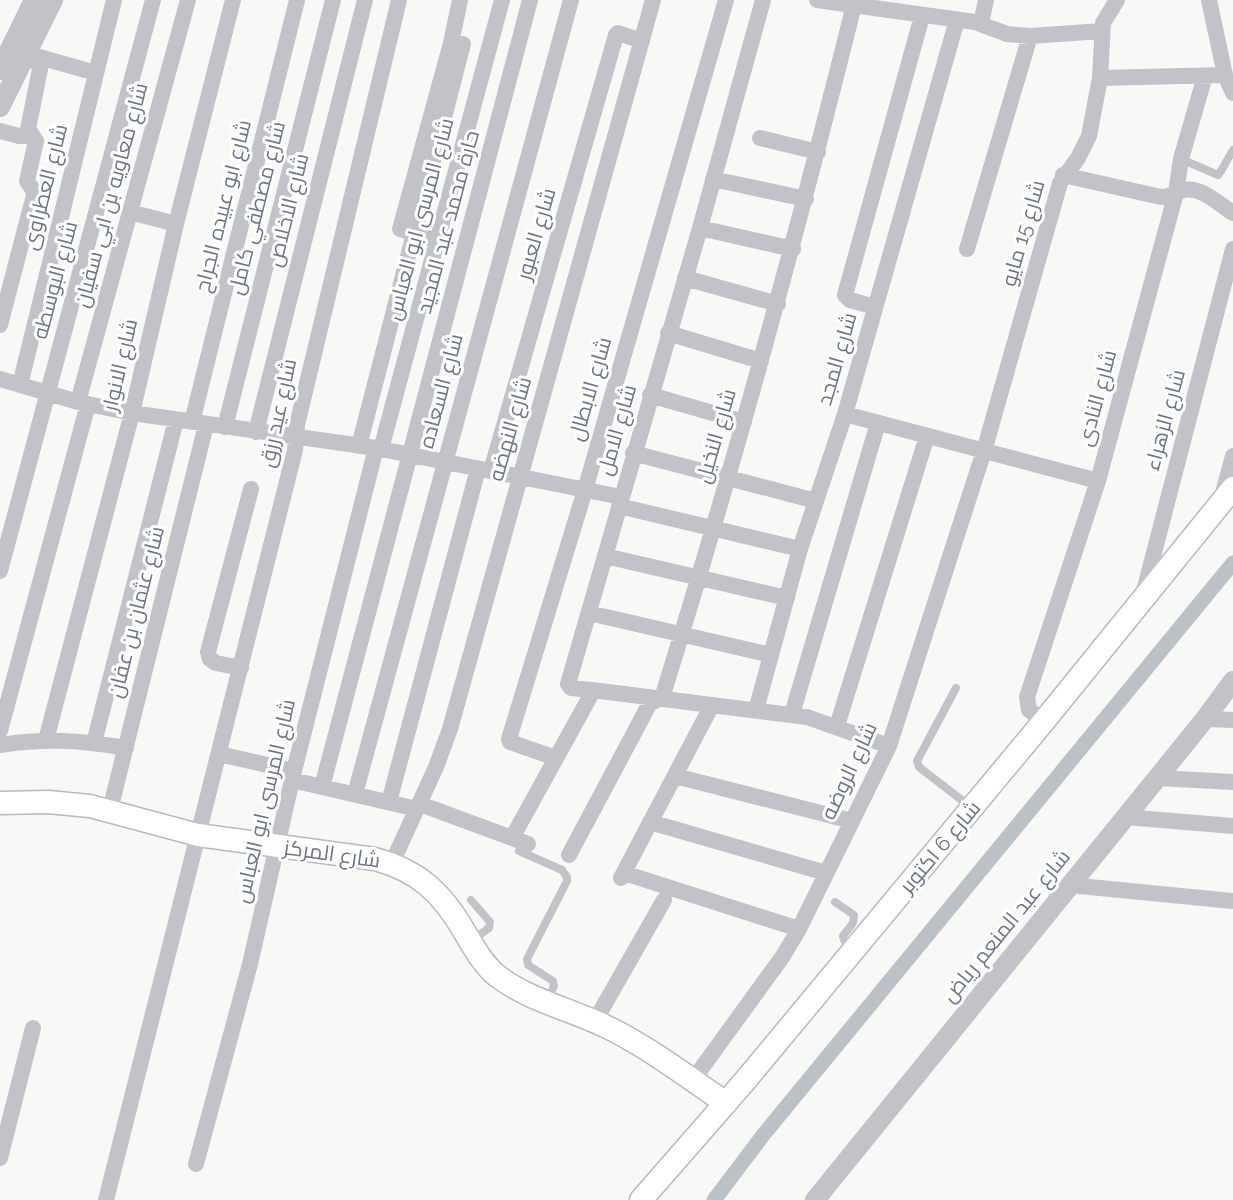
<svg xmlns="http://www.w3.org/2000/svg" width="1233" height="1200" font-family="Raleway,Cairo,sans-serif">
	<rect width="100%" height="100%" fill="#f8f9f7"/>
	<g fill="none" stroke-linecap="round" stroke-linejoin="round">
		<path stroke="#bac2c8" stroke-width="15" d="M714 1200 764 1134 1233 563"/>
		<defs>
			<path id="secondary" d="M0 803 48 802 90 806 198 835 375 859C419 871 442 893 464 931 473 946 482 963 496 975 529 1001 574 1010 611 1029 651 1049 689 1078 726 1103
				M641 1200 744 1082 1044 721 1233 488"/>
		</defs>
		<use href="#secondary" stroke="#b6b9be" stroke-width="25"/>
		<path stroke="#c1c3c8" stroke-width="8" d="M1181 159 1218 175 1221 171 1233 150
			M956 688 917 761 919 767 972 808
			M519 851 562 870 567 877V881L527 959 528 965 553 981 554 986 547 1001
			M835 902 854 915 853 923 843 936 844 940 854 949
			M471 941 489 928 490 922 471 900"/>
		<path stroke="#c1c3c8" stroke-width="16" d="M817 0 975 22 1007 34 1030 36 1102 31
			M1209 0 1225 75 1233 93
			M981 24 986 0
			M32 55 96 73
			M1100 78 1225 75
			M0 131 19 136H31
			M760 138 818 152
			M1063 175 1161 197C1171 197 1176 192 1184 190 1201 186 1220 205 1233 213
			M713 179 806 199
			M130 212 176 224
			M700 228 793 249
			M437 241 400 229 451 43 460 0
			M967 249 1030 36
			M685 278 778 304
			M875 307 850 300 845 295 922 16
			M0 325 34 195 33 190 27 181 36 141 28 129 40 69 36 58 27 52
			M668 333 761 361
			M0 379 78 402 132 413 376 448 621 497
			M20 385 114 0
			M650 395 744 422
			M78 402 188 0
			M845 414 1098 481
			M192 422 297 0
			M225 427 333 0
			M256 432 365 0
			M359 446 463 44
			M381 449 502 0
			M633 453 816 501
			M491 471 616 35 618 33 642 41
			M1221 500 1233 456
			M619 506 800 549
			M605 556 787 598
			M0 571 153 0
			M1143 595 1233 249
			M589 613 771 655
			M241 668 216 663 210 659 208 652 251 489
			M592 690 807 717 889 746
			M756 710 800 549 845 414 957 20
			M792 714 878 423
			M1205 719 1233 720
			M1044 721 1029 710 1027 697 1098 481 1176 193 1181 159 1205 76
			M837 726 927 436
			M0 731 88 404
			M46 740 132 413 176 224 233 0
			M94 743 176 420
			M0 745C47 738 79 740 126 748
			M219 754 294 771
			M556 758 510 742 509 739 585 490 726 0
			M675 776 852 821
			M1158 778 1233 782
			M292 780 417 809
			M322 787 530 0
			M355 794 571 0
			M389 802 478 469
			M420 804 528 844
			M110 810 206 425
			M1125 817 1233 826
			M650 822 826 873
			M512 838 592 693V690L571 688 568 684 700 228 763 0
			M569 855 650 703 662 698C733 469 796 238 854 5
			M392 863 436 767 450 729 653 0
			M624 873 799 929
			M621 878 712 705
			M1069 885 1233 901
			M595 1021 664 900
			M693 1080 783 956 799 929 889 746 984 451 1060 183 1078 158 1089 136 1100 78 1103 23 1117 0
			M0 1158 33 1028
			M196 1164 250 964 294 771 376 448
			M106 1200 295 450 297 425 399 0"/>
		<path stroke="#c1c3c8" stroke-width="20" d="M0 70 34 0
			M0 107 53 0
			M815 1200 1205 719 1233 681"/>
		<use href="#secondary" stroke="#fff" stroke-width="22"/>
	</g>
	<g text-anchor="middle" stroke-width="6" stroke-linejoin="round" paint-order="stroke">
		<g font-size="21" fill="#6b7585" stroke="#fff">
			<text transform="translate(45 187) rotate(-76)" y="7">شارع العطراوى</text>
			<text transform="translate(111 195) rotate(-75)" y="7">شارع معاويه بن ابي سفيان</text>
			<text transform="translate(223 206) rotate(-76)" y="7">شارع ابو عبيده الجراح</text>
			<text transform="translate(257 208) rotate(-76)" y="7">شارع مصطفي كامل</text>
			<text transform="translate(288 210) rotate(-76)" y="7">شارع الاخلاص</text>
			<text transform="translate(420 219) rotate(-75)" y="7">شارع المرسى ابو العباس</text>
			<text transform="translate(448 222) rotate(-75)" y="7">حارة محمد عبد المجيد</text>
			<text transform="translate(1023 233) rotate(-74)" y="7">شارع 15 مايو</text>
			<text transform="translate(536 234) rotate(-74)" y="7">شارع العبور</text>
			<text transform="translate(55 280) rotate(-75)" y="7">شارع البوسطه</text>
			<text transform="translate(837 359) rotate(-74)" y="7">شارع المجد</text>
			<text transform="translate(120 365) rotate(-77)" y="7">شارع الانوار</text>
			<text transform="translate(590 389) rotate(-74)" y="7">شارع الابطال</text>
			<text transform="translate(441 391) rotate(-75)" y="7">شارع السعاده</text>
			<text transform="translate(1097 398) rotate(-75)" y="7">شارع النادى</text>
			<text transform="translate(278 413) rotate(-78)" y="7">شارع عيد رزق</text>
			<text transform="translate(1165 420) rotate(-75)" y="7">شارع الزهراء</text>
			<text transform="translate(510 429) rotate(-74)" y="7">شارع النهضه</text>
			<text transform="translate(617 430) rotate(-74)" y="7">شارع الامل</text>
			<text transform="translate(716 436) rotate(-74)" y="7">شارع النخيل</text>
			<text transform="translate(136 612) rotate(-76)" y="7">شارع عثمان بن عفان</text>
			<text transform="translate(849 771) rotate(-65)" y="7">شارع الروضه</text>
			<text transform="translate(265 801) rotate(-77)" y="7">شارع المرسى ابو العباس</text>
			<text transform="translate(940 847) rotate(-50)" y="7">شارع 6 اكتوبر</text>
			<text transform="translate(332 854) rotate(8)" y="7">شارع المركز</text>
			<text transform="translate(1006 926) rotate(-51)" y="7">شارع عبد المنعم رياض</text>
		</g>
	</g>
</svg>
